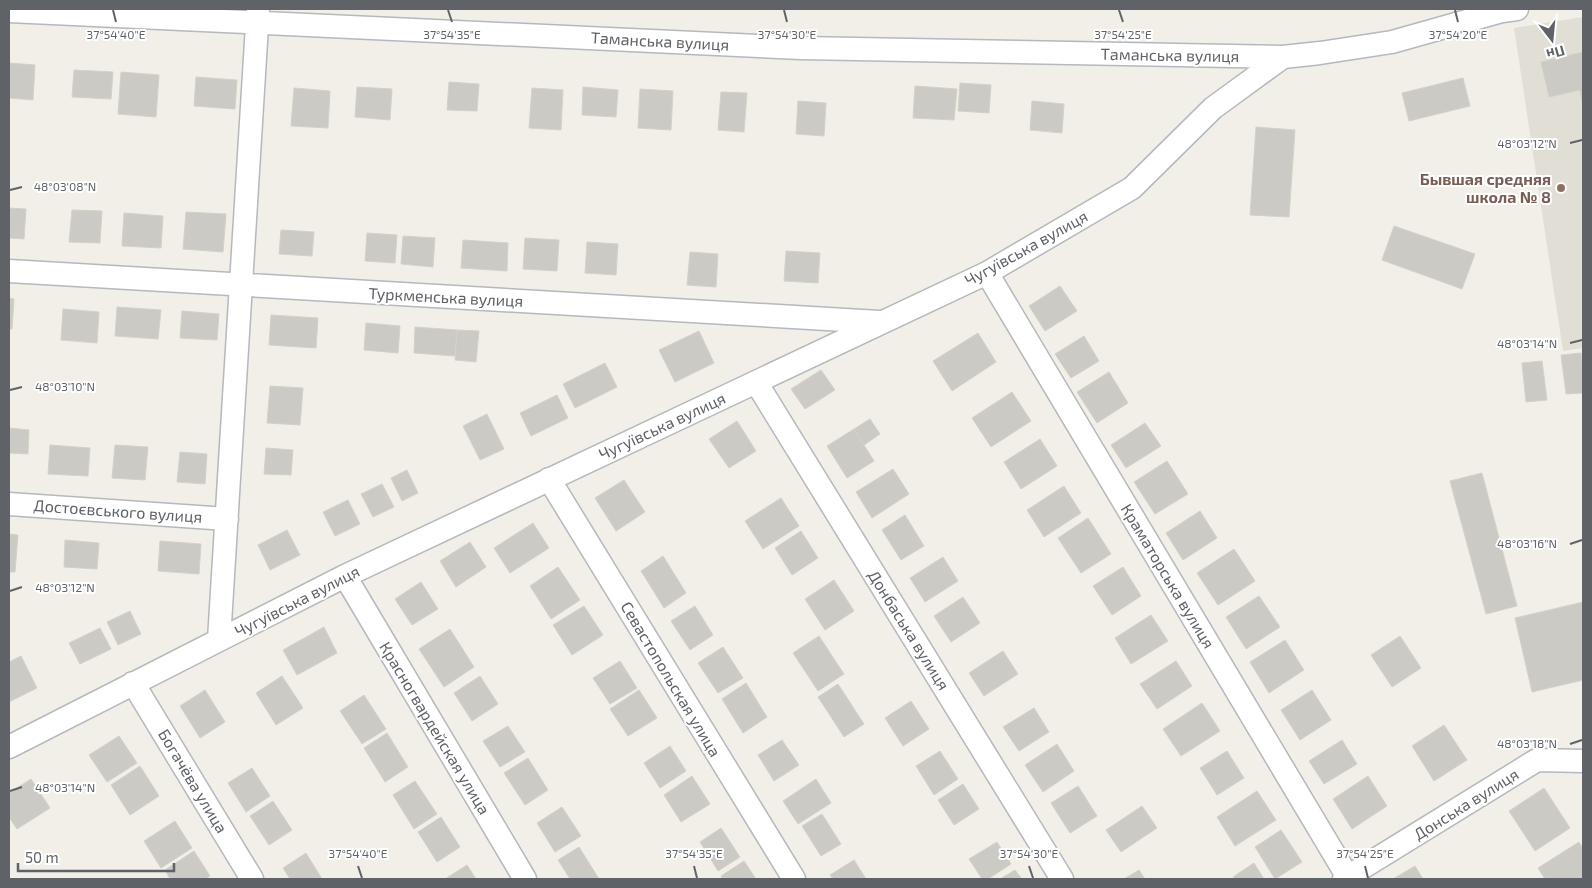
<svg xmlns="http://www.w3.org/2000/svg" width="1592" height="888" font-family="'Exo 2',sans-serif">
	<rect width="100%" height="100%" fill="#f1efe8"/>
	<path fill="#e1ded6" d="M1583 17V348L1563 351 1514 28Z"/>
	<path fill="#cccac5" stroke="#d6d1c6" d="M1583 52V106L1580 90 1549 97 1541 62Z
		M9 63 35 65 33 100 9 98Z
		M74 70 113 72 111 99 72 97Z
		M121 72 159 75 156 117 118 114Z
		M196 77 237 80 235 109 194 106Z
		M1463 78 1470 106 1409 121 1402 93Z
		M449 82 479 84 477 111 447 110Z
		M960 83 991 85 989 113 958 111Z
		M915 86 957 89 954 120 913 118Z
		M357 87 392 89 390 120 355 117Z
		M583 87 618 90 616 117 582 115Z
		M294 88 330 91 328 128 291 126Z
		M532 88 563 90 561 130 529 128Z
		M640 89 673 91 671 130 638 128Z
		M721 92 747 93 744 132 718 130Z
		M798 101 826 103 824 136 796 134Z
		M1032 101 1064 104 1062 133 1030 130Z
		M1256 127 1295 130 1289 217 1250 215Z
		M9 208 26 209 24 239 9 238Z
		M72 210 102 211 100 243 69 242Z
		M186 212 226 214 223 252 183 249Z
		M124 213 163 216 161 248 122 246Z
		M1394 226 1475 254 1462 289 1382 260Z
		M281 230 314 232 312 256 279 254Z
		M367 233 397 235 395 263 365 261Z
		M403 236 435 238 433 267 401 264Z
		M525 238 559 240 557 271 523 269Z
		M463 240 508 243 507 271 461 268Z
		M587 242 618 244 616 275 585 273Z
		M786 251 820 253 818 283 784 281Z
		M690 252 718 254 716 287 687 285Z
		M1060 286 1077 311 1045 331 1029 306Z
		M9 298 14 299 12 329H9Z
		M117 307 161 310 158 339 115 336Z
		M63 309 99 312 97 343 61 340Z
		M182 311 219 314 217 340 180 338Z
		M271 315 318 318 316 348 269 345Z
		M366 323 400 326 398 353 364 350Z
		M415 327 457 330 455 356 414 353Z
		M457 330 479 331 476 362 455 360Z
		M699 331 714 363 675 382 659 350Z
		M978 333 996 362 952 391 933 361Z
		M1084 336 1099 361 1071 378 1055 354Z
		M1581 353 1583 368V393L1566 394 1561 355Z
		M1542 361 1547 400 1526 402 1522 363Z
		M605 363 617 387 575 408 563 384Z
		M821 370 835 390 805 409 791 389Z
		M1109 372 1128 403 1097 423 1077 392Z
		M270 386 303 388 300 425 267 423Z
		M1012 392 1031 421 991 447 972 418Z
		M557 395 568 418 531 436 520 413Z
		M487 414 504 449 480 460 463 426Z
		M870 419 880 434 864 445 854 429Z
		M737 421 756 451 729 468 709 439Z
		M1145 423 1161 446 1126 468 1111 445Z
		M9 428 29 430 28 454 9 453Z
		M854 429 874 461 847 478 827 446Z
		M1040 439 1057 466 1021 489 1004 462Z
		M50 445 90 448 88 476 48 474Z
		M115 445 148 447 145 480 112 478Z
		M266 448 293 450 291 475 264 474Z
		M180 452 207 454 205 484 177 482Z
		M1167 461 1188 494 1155 514 1134 482Z
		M893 469 909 494 872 518 856 492Z
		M407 470 418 493 402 501 391 478Z
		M1482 473 1517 606 1486 614 1450 481Z
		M624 480 645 512 616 531 595 498Z
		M382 484 394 507 373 517 361 494Z
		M1064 486 1081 513 1044 537 1027 510Z
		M781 498 799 526 763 549 745 521Z
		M348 500 360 524 335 536 323 512Z
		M1200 511 1217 538 1183 560 1166 533Z
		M905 515 924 546 901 560 882 530Z
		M1088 518 1111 554 1081 573 1058 538Z
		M533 523 549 548 510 573 494 548Z
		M287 530 300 555 270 570 258 545Z
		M801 531 818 558 792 575 775 548Z
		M9 534 18 535 15 572H9Z
		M65 540 99 543 97 569 64 567Z
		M160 541 201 544 199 574 158 571Z
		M470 542 486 567 456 587 440 561Z
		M1234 549 1255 581 1218 605 1197 573Z
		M663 556 686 593 664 608 641 571Z
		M943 557 958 581 925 602 910 578Z
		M558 567 580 600 551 619 530 586Z
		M1123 567 1141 596 1112 615 1093 586Z
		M834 580 854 611 825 630 805 599Z
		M421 582 438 609 412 625 395 599Z
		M1259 596 1280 627 1246 649 1226 617Z
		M963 597 980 623 951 642 934 616Z
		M1583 602V680L1532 692 1515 618Z
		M584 606 603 635 572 655 553 625Z
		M695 606 713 635 690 650 671 621Z
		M130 611 141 634 118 645 107 622Z
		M1151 615 1168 641 1131 664 1115 638Z
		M324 627 337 653 297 675 283 650Z
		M100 628 111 649 80 664 69 643Z
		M450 629 474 667 444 687 419 649Z
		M819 636 844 674 818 691 793 653Z
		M1400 636 1421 668 1392 687 1371 655Z
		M1285 640 1304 670 1269 693 1250 662Z
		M723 647 743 678 718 693 698 663Z
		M1003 651 1018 674 984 696 969 673Z
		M21 656 37 688 9 702V662Z
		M620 661 637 688 610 704 593 678Z
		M1176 661 1192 686 1157 709 1140 684Z
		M282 676 303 708 276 725 256 693Z
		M480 676 498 704 472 721 454 693Z
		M746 683 767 717 743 733 722 699Z
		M838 684 864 724 844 737 818 697Z
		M205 690 225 722 200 738 180 706Z
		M639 690 657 718 628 736 610 709Z
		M1312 690 1331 720 1300 740 1281 710Z
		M364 695 386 729 362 744 340 711Z
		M911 701 929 729 903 746 885 718Z
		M1202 703 1220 731 1181 756 1163 729Z
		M1034 708 1049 732 1019 751 1003 727Z
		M1444 725 1467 760 1434 781 1412 746Z
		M508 726 525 752 500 767 483 741Z
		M387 733 408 767 385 782 364 748Z
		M119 736 137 763 107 782 89 755Z
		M782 740 799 765 774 781 758 755Z
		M1342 740 1357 764 1324 784 1309 761Z
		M1057 744 1074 771 1043 792 1025 765Z
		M670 746 686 771 660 788 644 763Z
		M940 751 958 779 934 795 916 766Z
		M1227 751 1244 778 1217 795 1200 768Z
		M528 758 548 790 525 805 504 773Z
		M140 766 159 796 130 815 111 785Z
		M252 768 270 796 246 812 228 783Z
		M692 776 710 804 681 822 664 795Z
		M1368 776 1387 806 1352 829 1333 799Z
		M31 779 50 808 17 829 9 817V793Z
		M816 779 831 803 798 824 783 801Z
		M415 781 437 814 414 829 393 795Z
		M963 784 979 809 954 825 938 800Z
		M1078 786 1097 816 1070 833 1051 803Z
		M1544 788 1570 828 1535 851 1509 811Z
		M1257 791 1276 820 1235 846 1217 817Z
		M273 801 292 830 269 845 250 816Z
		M1142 806 1157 828 1121 852 1106 830Z
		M562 807 581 836 555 852 537 823Z
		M822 814 841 844 821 856 802 826Z
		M441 817 460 847 437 862 418 832Z
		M175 821 192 848 161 868 144 841Z
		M721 828 740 857 718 871 700 842Z
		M1281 830 1302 862 1275 879 1255 847Z
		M997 842 1011 864 988 879H982L969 859Z
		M1579 842 1583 849V879H1545L1538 868Z
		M579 847 599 879H570L558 860Z
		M194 851 210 876 205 879H170L165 870Z
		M306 853 322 879H290L283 868Z
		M854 860 866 879H833L830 875Z
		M744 861 756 879H723L721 876Z
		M1254 863 1264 879H1235L1233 877Z
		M467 865 476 879H445Z
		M1415 866 1423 879H1393Z
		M1015 870 1022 879H1000Z
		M1139 870 1145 879H1124Z"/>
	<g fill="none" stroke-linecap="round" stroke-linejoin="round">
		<defs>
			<path id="minor" d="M9 11 801 48 1283 57 1320 53 1392 42 1502 11 1517 9
				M9 271 879 322
				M987 273 1349 879
				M756 382 1062 879
				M549 479 794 879
				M9 504 227 519
				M345 576 525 879
				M219 640 258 9
				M133 683 252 879
				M9 747 345 576 987 273 1132 188 1213 108 1283 57
				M1344 879 1537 760 1583 761"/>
		</defs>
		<use href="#minor" stroke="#b5b8bc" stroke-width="25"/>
		<use href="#minor" stroke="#fff" stroke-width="22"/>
	</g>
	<path fill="none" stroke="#5f6368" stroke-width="2" d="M113 10 116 22M448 10 452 22M784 10 787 22M1119 10 1123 22M1455 10 1458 22M1570 143 1582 140M10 190 22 187M1570 343 1582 340M10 390 22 387M1570 544 1582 540M10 591 22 587M1570 744 1582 740M10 791 22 787M358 866 362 878M694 866 697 878M1029 866 1033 878M1365 866 1368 878"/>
	<circle fill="#8d6e63" stroke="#fff" stroke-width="2" cx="1561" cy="188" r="5"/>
	<g text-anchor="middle" stroke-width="4" stroke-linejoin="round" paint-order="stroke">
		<g font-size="16" fill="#5f6368" stroke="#fff">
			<text transform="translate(660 41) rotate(3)" y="6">Таманська вулиця</text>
			<text transform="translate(1170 55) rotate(1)" y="6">Таманська вулиця</text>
			<text transform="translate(1026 248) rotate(-29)" y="6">Чугуївська вулиця</text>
			<text transform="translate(446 297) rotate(3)" y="6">Туркменська вулиця</text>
			<text transform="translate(662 426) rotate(-25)" y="6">Чугуївська вулиця</text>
			<text transform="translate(118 511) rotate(4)" y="6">Достоєвського вулиця</text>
			<text transform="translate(1168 576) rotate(59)" y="6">Краматорська вулиця</text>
			<text transform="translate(297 601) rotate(-27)" y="6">Чугуївська вулиця</text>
			<text transform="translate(909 630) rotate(58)" y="6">Донбаська вулиця</text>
			<text transform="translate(671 679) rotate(59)" y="6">Севастопольская улица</text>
			<text transform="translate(435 728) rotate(59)" y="6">Красногвардейская улица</text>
			<text transform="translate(193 781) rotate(59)" y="6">Богачёва улица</text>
			<text transform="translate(1466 804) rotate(-32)" y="6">Донська вулиця</text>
		</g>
		<g font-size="16" font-weight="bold" fill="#785e54" stroke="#fff" text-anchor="end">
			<text x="1551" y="185">Бывшая средняя<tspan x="1551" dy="18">школа № 8</tspan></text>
		</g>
	</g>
	<g font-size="12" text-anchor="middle" fill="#5f6368" stroke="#fff" stroke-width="4" stroke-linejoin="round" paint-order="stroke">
		<text x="116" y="39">37°54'40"E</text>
		<text x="452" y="39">37°54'35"E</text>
		<text x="787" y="39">37°54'30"E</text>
		<text x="1123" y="39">37°54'25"E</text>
		<text x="1458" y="39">37°54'20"E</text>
		<text x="1527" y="148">48°03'12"N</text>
		<text x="65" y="191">48°03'08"N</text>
		<text x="1527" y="348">48°03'14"N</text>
		<text x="65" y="391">48°03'10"N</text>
		<text x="1527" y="548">48°03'16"N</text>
		<text x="65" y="592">48°03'12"N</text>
		<text x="1527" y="748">48°03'18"N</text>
		<text x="65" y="792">48°03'14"N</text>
		<text x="358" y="858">37°54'40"E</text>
		<text x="694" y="858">37°54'35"E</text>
		<text x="1029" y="858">37°54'30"E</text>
		<text x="1365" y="858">37°54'25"E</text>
	</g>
	<rect width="1592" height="888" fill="none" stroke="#5f6368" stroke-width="20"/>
	<g transform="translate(1552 40) rotate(164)" stroke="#ffffff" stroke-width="4" paint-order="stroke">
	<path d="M0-4L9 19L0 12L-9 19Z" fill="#5f6368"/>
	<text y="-8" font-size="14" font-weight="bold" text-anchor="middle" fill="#5f6368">Пн</text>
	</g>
	<path d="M18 863v8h156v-8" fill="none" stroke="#5f6368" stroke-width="2.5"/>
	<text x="25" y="863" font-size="15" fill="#5f6368" stroke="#ffffff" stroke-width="4" paint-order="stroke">50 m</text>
</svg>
